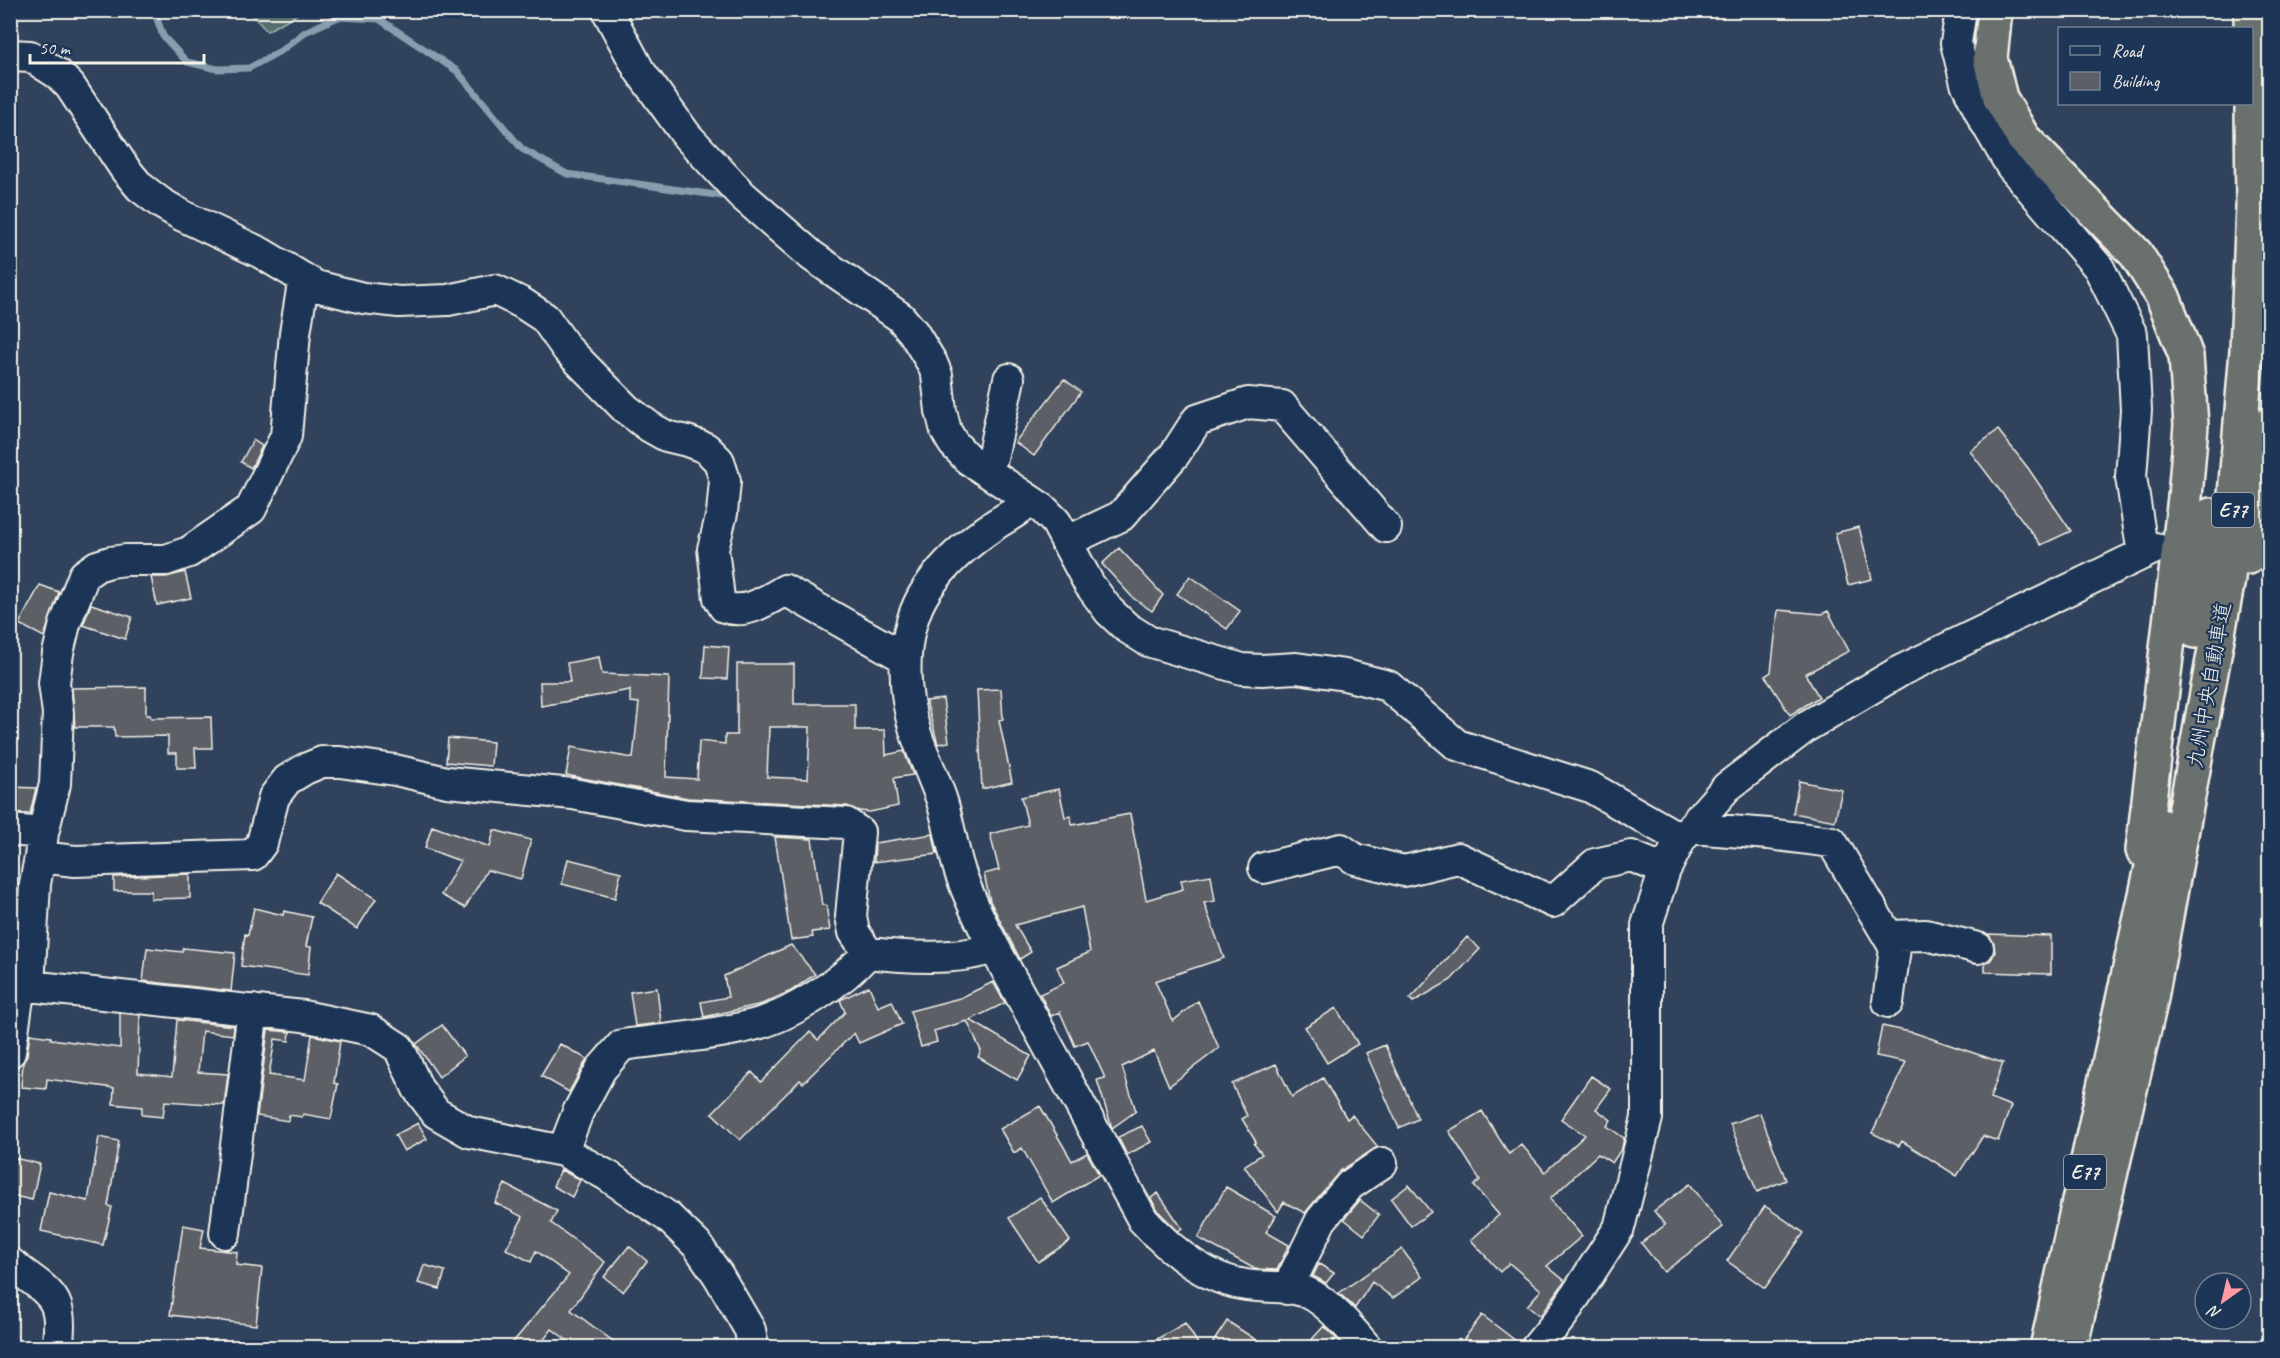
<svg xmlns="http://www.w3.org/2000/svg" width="2280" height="1358" font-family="Caveat,'Klee One',sans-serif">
	<rect width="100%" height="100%" fill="#30425c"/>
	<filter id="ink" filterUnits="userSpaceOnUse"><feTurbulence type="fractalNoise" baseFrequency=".0167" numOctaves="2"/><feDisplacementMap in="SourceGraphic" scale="12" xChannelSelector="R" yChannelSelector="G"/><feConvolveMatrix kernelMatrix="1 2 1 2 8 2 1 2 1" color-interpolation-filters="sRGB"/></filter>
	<g filter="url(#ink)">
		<path fill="#546f6c" stroke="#a4b0aa" stroke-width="1.5" d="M248 11H303L267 31Z"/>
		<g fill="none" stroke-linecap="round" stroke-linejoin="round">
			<path stroke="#889eae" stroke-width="7" d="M154 10 163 36 187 62 217 69 249 68 282 50 305 32 338 17 379 19 457 71 522 149 567 174 730 197"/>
		</g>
		<path fill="#5b5f66" stroke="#f4f1e8" stroke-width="1.5" fill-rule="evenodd" d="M1064 379 1081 392 1034 456 1015 442Z
			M1998 430 2028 468 2071 531 2041 545 1970 451Z
			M253 440 262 446 251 468 241 462Z
			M1859 527 1872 579 1848 585 1835 533Z
			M1119 548 1163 595 1152 611 1133 598 1102 564Z
			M185 572 191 598 157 605 151 577H166Z
			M1190 576 1240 611 1227 629 1177 594Z
			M40 585 59 592 44 637 19 624Z
			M91 604 132 617 125 639 83 625Z
			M1778 610 1822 614 1828 611 1849 651 1805 674 1819 697 1790 715 1765 676 1771 672Z
			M705 645 729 647 727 679 703 678Z
			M599 657 602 674 669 677 666 777 697 779 699 741 725 744V735H737V664H794V704H855V730H885L886 755 904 751 913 775 894 778 898 806 870 812 859 811 847 806 688 798 566 775 571 747 633 758 639 703 630 702V690L541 706 540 682H570L567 663ZM769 727H810L808 779 767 777Z
			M146 687V715H150L151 718 211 717 212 748H195L196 768H177V753H168V736L115 737 114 727H75L72 688Z
			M1001 689 1003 719 999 720 1012 782 982 789 977 690Z
			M943 699 949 742 938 744 926 701Z
			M448 738 493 742 491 766 446 762Z
			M1799 781 1842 790 1835 821 1793 813Z
			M10 787 36 788 30 814 10 813Z
			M1059 789 1065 817 1071 816 1072 825 1130 814 1146 900 1183 889 1181 880 1211 875 1215 901 1204 903 1224 958 1155 981 1173 1021 1198 1001 1219 1048 1169 1086 1154 1051 1122 1067 1136 1111 1112 1128 1097 1080 1105 1078 1088 1041 1075 1046 1060 1012 1051 1016 1040 994 1064 983 1057 967 1090 952 1082 907 1015 925 1031 952 1020 959 990 901 984 874 999 870 990 834 1028 825 1021 797Z
			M432 826 490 847 494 830 531 840 521 879 487 870 465 908 441 895 460 861 425 848Z
			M933 834 937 854 874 862 875 843Z
			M775 837 812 839 822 905H826L830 930 812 932 813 937 791 940Z
			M568 859 621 872 615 898 562 884Z
			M336 873 376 899 357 929 317 903Z
			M190 874V898L151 899V891H114V877Z
			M254 908 283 915 284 911 312 917 306 946 311 947 308 975 241 966 245 934 248 935Z
			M1988 934 2051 936V974L1985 972V963L1991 960 1995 952 1994 943Z
			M1467 937 1480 949 1451 980 1413 1002 1410 999Z
			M791 945 815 974 791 991 762 1004 704 1017 701 1002 728 997 724 976Z
			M147 948 182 952 183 948 235 953 231 991 143 981Z
			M993 982 1005 1003 970 1020 1031 1056 1017 1080 978 1057 981 1051 967 1021 934 1031 937 1042 921 1047 910 1011 960 998Z
			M869 986 878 1007 892 1001 902 1024 859 1043 854 1033 803 1083 800 1080 740 1140 712 1113 752 1072 761 1082 810 1032 818 1040 845 1012 840 1000Z
			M657 988 661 1023 635 1026 630 992Z
			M1336 1008 1358 1044 1327 1063 1305 1027Z
			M120 1013 140 1015 138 1073 172 1077 177 1020 234 1026 233 1035 202 1031 198 1072 228 1074 224 1105 165 1101 163 1117 142 1115V1107L113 1104 114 1088 47 1079 46 1089 21 1087 23 1063 27 1055 30 1034 51 1037V1039L120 1048Z
			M442 1025 465 1056 439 1077 416 1044Z
			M1882 1026 1915 1033 2003 1063 1990 1098 2011 1106 1998 1141 1983 1136 1957 1176 1902 1141 1899 1146 1872 1133 1906 1062 1876 1056Z
			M268 1030 290 1032 289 1041 275 1039 269 1075 305 1080 312 1035 340 1041 334 1083 338 1084 331 1119 303 1114 302 1117 289 1115 288 1121 257 1116Z
			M560 1044 587 1059 569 1092 541 1076Z
			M1385 1045 1418 1119 1399 1128 1366 1053Z
			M1276 1064 1292 1097 1323 1078 1347 1119 1352 1115 1378 1147 1340 1171 1305 1213 1284 1202 1278 1212 1244 1166 1262 1154 1254 1144 1256 1142 1242 1119 1247 1116 1232 1084Z
			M1591 1076 1611 1089 1596 1109 1611 1120 1607 1126 1624 1138 1622 1148 1612 1163 1598 1154 1550 1199 1582 1236 1547 1266 1565 1281 1540 1316 1527 1306 1541 1290 1509 1263 1500 1272 1471 1240 1499 1215 1474 1186 1480 1180 1449 1131 1482 1111 1509 1154 1521 1144 1545 1172 1585 1135 1561 1119Z
			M1040 1106 1072 1161 1087 1153 1099 1175 1053 1203 1022 1148 1014 1153 1000 1129Z
			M1760 1113 1786 1180 1757 1192 1730 1124Z
			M418 1123 427 1139 404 1151 395 1135Z
			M1142 1126 1151 1142 1127 1155 1118 1137Z
			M99 1137 119 1141 108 1206 112 1207 103 1245 41 1231 49 1192 88 1201Z
			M10 1157 40 1164 32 1200 10 1195Z
			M561 1170 580 1180 572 1197 553 1186Z
			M505 1184 557 1211 551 1223 605 1262 571 1310 621 1347H576L552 1329 538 1347H509L569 1275 536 1251 531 1262 506 1249 523 1217 495 1203Z
			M1690 1184 1723 1227 1664 1272 1641 1243 1665 1225 1654 1211Z
			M1409 1185 1431 1212 1411 1226 1391 1199Z
			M1226 1187 1276 1216 1266 1232 1289 1245 1277 1270 1255 1269 1198 1238Z
			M1158 1193 1182 1228 1178 1231 1157 1210 1151 1198Z
			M1040 1197 1070 1241 1038 1262 1009 1218Z
			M1360 1200 1379 1215 1364 1235 1344 1219Z
			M1765 1206 1804 1233 1765 1288 1727 1261Z
			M183 1225 204 1229 200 1248 237 1252 236 1265 262 1268 256 1325 170 1315Z
			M629 1246 647 1261 623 1292 604 1277Z
			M1402 1249 1422 1277 1393 1298 1372 1282 1355 1308 1339 1293Z
			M1319 1264 1334 1273 1326 1283 1313 1276Z
			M424 1265 445 1271 440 1289 418 1283Z
			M1482 1315 1520 1344 1519 1347H1458Z
			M1227 1321 1267 1347H1210Z
			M1185 1323 1200 1347H1143Z
			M1324 1326 1336 1338 1330 1347H1305Z"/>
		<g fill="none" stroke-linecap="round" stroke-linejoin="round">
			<defs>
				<path id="minor" d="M607 10 639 70 687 136 742 195 812 256 900 317 913 332 932 363 937 375 941 411 946 431 953 443 968 459 1043 509 1056 522 1089 584 1109 611 1126 627 1148 641 1242 669 1262 670 1296 668 1345 675 1388 686 1457 745 1590 787 1681 839
					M1961 10 1956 43 1966 83 1983 118 2011 166 2099 268 2132 335 2136 410 2131 477 2143 554
					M10 55 30 56 58 74 70 86 125 169 140 187 161 203 183 216 261 253 316 286 363 298 399 302 448 300 495 290 522 303 545 318 567 349 626 409 650 427 666 436 687 441 706 448 719 461 725 481 722 513 713 549 719 598 724 607C746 615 766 601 785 590L905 658
					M986 471 992 458 1009 379
					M1029 500C1020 511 1008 516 996 524 970 541 945 562 927 589 900 630 901 688 916 734 923 755 933 776 941 798 949 822 952 848 960 872 969 898 981 923 994 947L1143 1220C1170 1250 1205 1279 1246 1285 1265 1288 1288 1285 1306 1292 1328 1301 1352 1330 1367 1348
					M1066 542 1121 516 1175 454 1197 420 1248 403 1282 406 1386 527
					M1691 828 1769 834 1832 842 1895 948 1888 1002
					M10 830 43 833
					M40 857 43 833 55 784 58 713 54 683 58 653 65 624 84 575 97 566 110 562 126 560H166L189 552 251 509 286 436 295 333 302 290 306 281
					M1264 868 1341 849 1355 859 1404 871 1458 858 1553 902 1595 864 1631 856 1665 870
					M1888 936 1926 935 1978 948
					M11 984 303 1016 371 1030 399 1048 418 1089 436 1113 469 1132 563 1151 608 1176 668 1217 697 1245 718 1275 750 1330 753 1348
					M29 985 35 884 40 857 75 861 253 855 262 843 274 797 287 780 305 769 322 762H340L395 770 447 782 573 794 686 815 846 823 859 832 851 916 854 932 868 953C903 957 963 961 994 947
					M10 1052 20 985
					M563 1151 578 1112 601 1069 622 1045C665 1039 711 1036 753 1025 791 1016 842 982 868 953
					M225 1233 253 1010
					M10 1263C47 1293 66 1293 57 1348
					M1287 1289 1321 1220 1350 1185 1382 1163
					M1536 1348 1563 1315 1619 1228 1647 1118V925L1665 870 1681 839 1727 787 1807 726 1902 670 2155 548"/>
				<path id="highway" d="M1995 10 1990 58 2000 98 2023 138 2136 254 2163 297 2186 356 2191 425 2185 497 2143 850
					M2248 557 2270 424
					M2195 631 2211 515
					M2047 1348 2161 826
					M2070 1348 2150 1003 2228 579 2247 350 2253 206 2251 10"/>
			</defs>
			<use href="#minor" stroke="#f4f1e8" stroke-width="34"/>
			<use href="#highway" stroke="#f4f1e8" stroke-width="38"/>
			<use href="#minor" stroke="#1d3557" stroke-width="30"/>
			<use href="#highway" stroke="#6b706d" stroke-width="33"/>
		</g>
	</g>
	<g text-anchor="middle" stroke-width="4.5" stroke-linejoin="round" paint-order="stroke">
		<g fill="#1d3557" stroke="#b4b9bc" stroke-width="1.5">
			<rect x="2212" y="493" width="42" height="34" rx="4.5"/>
			<rect x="2064" y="1155" width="42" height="34" rx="4.5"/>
		</g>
		<g font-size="20" font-weight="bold" fill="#f4f1e8">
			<text x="2233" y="517">E77</text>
			<text x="2085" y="1179">E77</text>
		</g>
		<g font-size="21" fill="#f4f1e8" stroke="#1d3557">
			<text transform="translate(2209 685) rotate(-80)" y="7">九州中央自動車道</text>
		</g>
	</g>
	<rect width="2280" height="1358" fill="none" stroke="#1d3557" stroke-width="36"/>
	<rect x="18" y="18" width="2244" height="1322" fill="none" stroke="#f4f1e8" stroke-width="2" filter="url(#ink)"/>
	<rect x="2058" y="27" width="195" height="78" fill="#1d3557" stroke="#738091" stroke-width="1.5"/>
	<rect x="2070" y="46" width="30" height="9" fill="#1d3557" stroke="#738091" stroke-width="1.5"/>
	<text x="2112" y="57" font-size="18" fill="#f4f1e8">Road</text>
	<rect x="2070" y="72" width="30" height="18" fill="#5b5f66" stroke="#738091" stroke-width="1.5"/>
	<text x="2112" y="87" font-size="18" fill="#f4f1e8">Building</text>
	<g transform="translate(2223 1301) rotate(214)"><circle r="28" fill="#1d3557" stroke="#738091" stroke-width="1.5"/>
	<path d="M0-4.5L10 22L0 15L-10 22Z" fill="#ff9aa2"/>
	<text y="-9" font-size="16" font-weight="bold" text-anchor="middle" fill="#f4f1e8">N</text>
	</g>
	<path d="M30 54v9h174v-9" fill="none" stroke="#f4f1e8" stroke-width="3"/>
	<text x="39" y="54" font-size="18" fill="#f4f1e8" stroke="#1d3557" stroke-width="4.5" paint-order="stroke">50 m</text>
</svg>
